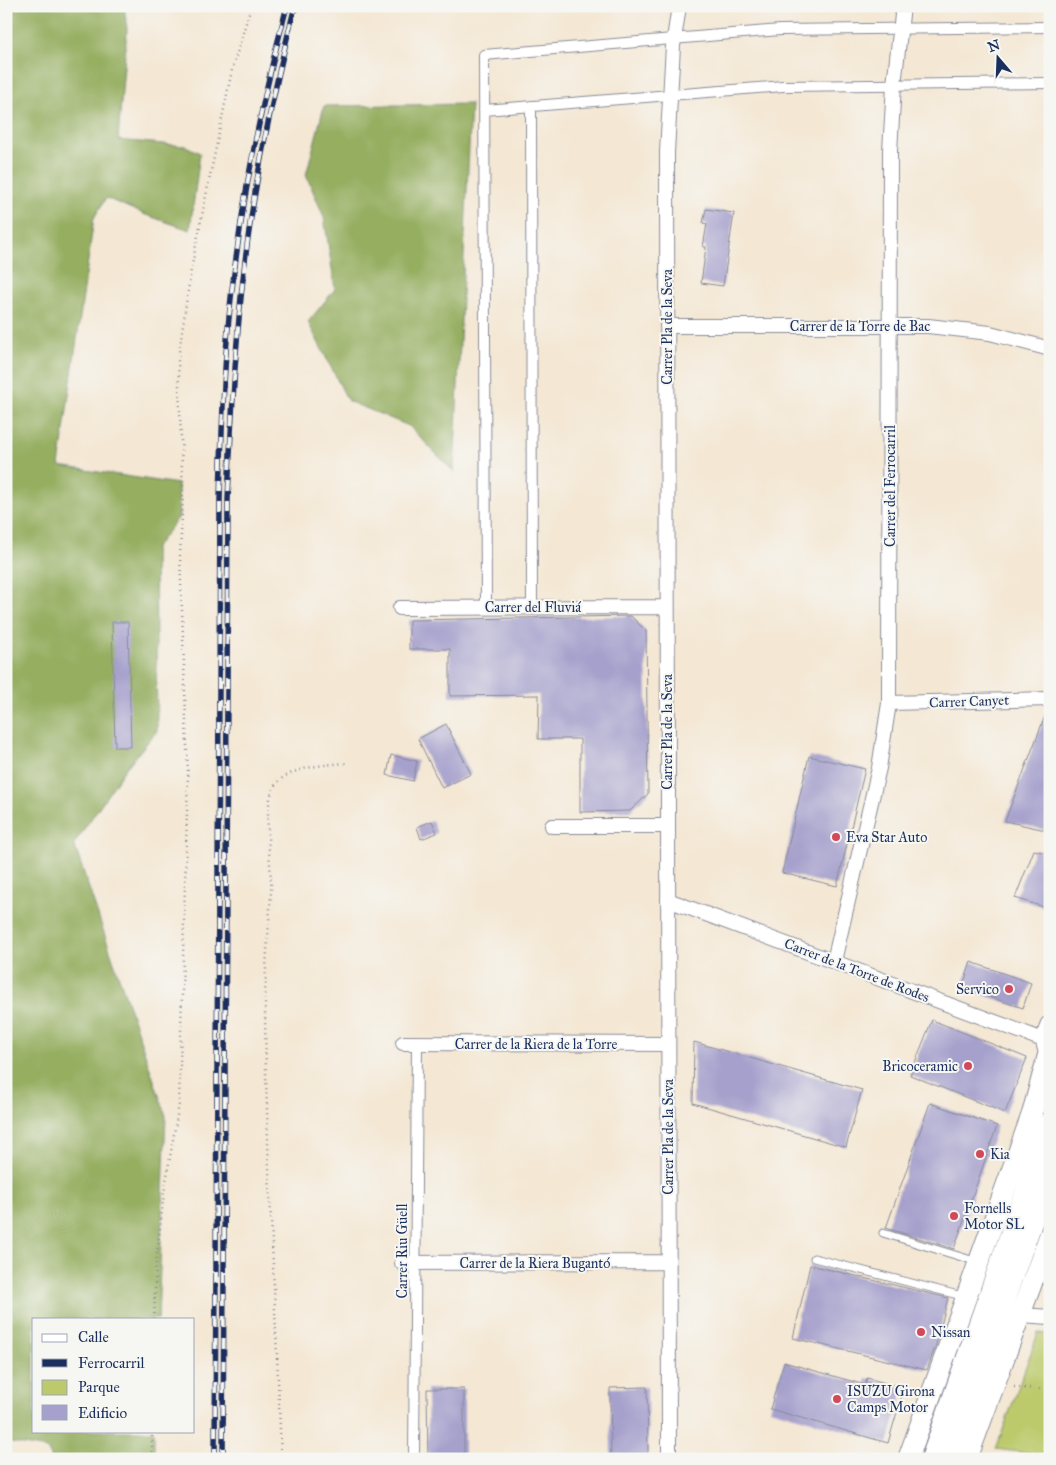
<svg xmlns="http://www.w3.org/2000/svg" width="1056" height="1465" font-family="'IM FELL Great Primer',serif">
	<rect width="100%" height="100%" fill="#f6f6f2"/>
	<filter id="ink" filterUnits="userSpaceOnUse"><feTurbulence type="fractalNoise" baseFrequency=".02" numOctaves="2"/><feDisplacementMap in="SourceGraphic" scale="10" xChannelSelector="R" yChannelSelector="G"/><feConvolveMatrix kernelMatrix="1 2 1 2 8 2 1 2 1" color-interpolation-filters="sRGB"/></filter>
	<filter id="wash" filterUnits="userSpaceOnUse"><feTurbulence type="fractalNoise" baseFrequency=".0096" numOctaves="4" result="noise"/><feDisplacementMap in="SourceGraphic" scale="20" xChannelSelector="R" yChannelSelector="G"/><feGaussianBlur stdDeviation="1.12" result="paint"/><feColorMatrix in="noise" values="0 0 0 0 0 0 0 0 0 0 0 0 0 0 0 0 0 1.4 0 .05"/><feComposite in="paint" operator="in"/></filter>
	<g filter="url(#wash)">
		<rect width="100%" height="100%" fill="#f4e7d3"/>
		<path fill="#bcca6c" stroke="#6c7c65" d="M1038 1333 1050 1334V1456L996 1449Z"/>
		<path fill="#95ae60" stroke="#586e5f" d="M6 6H124L127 29 118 140 186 146 200 153 190 230 146 215 106 198 94 218 59 466 178 484 179 517 155 548 157 731 125 769 74 844 166 1116 158 1319H34V1431H154V1459H52L47 1449 6 1442Z
			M471 104 454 472 409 426 348 401 308 322 335 289 324 217 306 175 324 106Z"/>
		<g id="blocks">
			<path fill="#a6a0cc" d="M706 209 734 213 723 286 701 283 706 247H703L707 224 703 223Z
				M631 616 646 631 648 794 630 811 580 812V739H538L539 695 450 696V649H409V620Z
				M112 622H128L131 747H115Z
				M1048 708H1050V831L1005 821Z
				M446 724 471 774 442 788 418 739Z
				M391 755 417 761 413 781 387 775Z
				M809 756 865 769 837 886 782 873Z
				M432 821 437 833 421 839 417 827Z
				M1034 850 1050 854V909L1015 898Z
				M971 962 1031 983 1023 1008 962 988Z
				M932 1020 1027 1058 1005 1113 910 1075Z
				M694 1042 862 1090 846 1147 693 1103Z
				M930 1103 997 1126 954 1249 886 1228Z
				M810 1265 948 1298 936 1345 927 1370 793 1338Z
				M784 1362 865 1385 867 1378 904 1388 888 1443 770 1409Z
				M647 1387 648 1452 642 1459H611L610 1388Z
				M427 1389H464V1459H428Z"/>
		</g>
	</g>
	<g filter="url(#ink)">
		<use href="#blocks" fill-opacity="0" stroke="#888b98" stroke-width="1"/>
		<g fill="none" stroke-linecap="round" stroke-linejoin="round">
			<defs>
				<path id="service" d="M883 1233 978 1262
					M814 1258 966 1297"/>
				<path id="pedestrian" d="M531 106 532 608
					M484 110 783 86 1050 83
					M486 608 484 55 780 30 1050 27
					M414 1459 417 1043"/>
				<path id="minor" d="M667 326H928L990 333 1050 349
					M400 608 667 607
					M889 703 1050 699
					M552 826H668
					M668 900 1046 1041
					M834 961 879 768 889 703 890 151 894 85 903 6
					M403 1043 668 1044
					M402 1263 668 1262
					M1021 1315 1050 1317
					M669 1459 667 152 673 46 679 6"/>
				<path id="secondary" d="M1050 1026 1046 1041 1050 1058
					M908 1459 1032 1114 1048 1055
					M931 1459 1050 1122
					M947 1459 1050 1173
					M967 1459 1050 1234"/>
			</defs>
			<use href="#service" stroke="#888b98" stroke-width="9"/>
			<use href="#pedestrian" stroke="#888b98" stroke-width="12"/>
			<use href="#minor" stroke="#888b98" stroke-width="16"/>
			<use href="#secondary" stroke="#888b98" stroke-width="22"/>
			<path stroke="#888b98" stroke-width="2.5" stroke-dasharray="1 4" stroke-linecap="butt" d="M154 1319 156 1263 164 1193 179 1104 188 774 180 555 183 494 178 359 191 270 208 186 232 70 251 6
				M1014 1387 1050 1390
				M152 1431V1459
				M281 1459C276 1307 266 1156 265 1004 265 967 269 928 271 891 272 863 262 815 273 789 282 767 329 764 348 763"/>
			<use href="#service" stroke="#fff" stroke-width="7"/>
			<use href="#pedestrian" stroke="#fff" stroke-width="10"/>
			<use href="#minor" stroke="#fff" stroke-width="14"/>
			<use href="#secondary" stroke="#fff" stroke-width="20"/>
			<defs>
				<path id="rail" d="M215 1459 220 500C222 422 224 344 235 266 246 178 264 92 287 6
					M223 1459 228 500C231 423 235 346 244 270 254 181 273 93 295 6"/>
			</defs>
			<use href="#rail" stroke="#1b2f5e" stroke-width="5.5"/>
			<use href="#rail" stroke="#f6f6f2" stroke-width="4" stroke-dasharray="11" stroke-linecap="butt"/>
		</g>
	</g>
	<g fill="#d1495b" stroke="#f6f6f2" stroke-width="2">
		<circle cx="836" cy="837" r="5"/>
		<circle cx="1009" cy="989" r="5"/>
		<circle cx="968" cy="1066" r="5"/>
		<circle cx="980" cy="1154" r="5"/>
		<circle cx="954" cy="1216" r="5"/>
		<circle cx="921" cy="1332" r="5"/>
		<circle cx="837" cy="1399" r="5"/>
	</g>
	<g text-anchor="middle" stroke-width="4" stroke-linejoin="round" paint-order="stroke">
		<g font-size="14" fill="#1b2f5e" stroke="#f6f6f2">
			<text x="860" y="331">Carrer de la Torre de Bac</text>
			<text transform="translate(667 327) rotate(-90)" y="5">Carrer Pla de la Seva</text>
			<text transform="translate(890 486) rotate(-90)" y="5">Carrer del Ferrocarril</text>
			<text x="533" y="612">Carrer del Fluviá</text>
			<text transform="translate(969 701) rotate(-2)" y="5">Carrer Canyet</text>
			<text transform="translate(667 732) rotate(-90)" y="5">Carrer Pla de la Seva</text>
			<text transform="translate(857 970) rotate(21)" y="5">Carrer de la Torre de Rodes</text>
			<text x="536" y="1049">Carrer de la Riera de la Torre</text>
			<text transform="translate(668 1137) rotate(-90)" y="5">Carrer Pla de la Seva</text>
			<text transform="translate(402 1251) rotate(-90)" y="5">Carrer Riu Güell</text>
			<text x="535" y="1268">Carrer de la Riera Bugantó</text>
		</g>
		<g font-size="14" fill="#1b2f5e" stroke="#f6f6f2" text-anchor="start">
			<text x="846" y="842">Eva Star Auto</text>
			<text x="999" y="994" text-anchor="end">Servico</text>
			<text x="958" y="1071" text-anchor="end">Bricoceramic</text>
			<text x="990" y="1159">Kia</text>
			<text x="964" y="1213">Fornells<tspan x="964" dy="16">Motor SL</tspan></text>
			<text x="931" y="1337">Nissan</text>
			<text x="847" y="1396">ISUZU Girona<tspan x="847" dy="16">Camps Motor</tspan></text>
		</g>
	</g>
	<rect width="1056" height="1465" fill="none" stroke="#f6f6f2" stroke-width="25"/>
	<rect x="32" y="1318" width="162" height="115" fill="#f6f6f2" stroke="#9ea6b7"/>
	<rect x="42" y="1334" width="25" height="8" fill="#ffffff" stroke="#9ea6b7"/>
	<text x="78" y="1342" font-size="15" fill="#1b2f5e">Calle</text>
	<rect x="42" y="1359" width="25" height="8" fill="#1b2f5e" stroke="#9ea6b7"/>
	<text x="78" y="1368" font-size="15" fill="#1b2f5e">Ferrocarril</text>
	<rect x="42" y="1380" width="25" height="15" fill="#bcca6c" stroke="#9ea6b7"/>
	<text x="78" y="1392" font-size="15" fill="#1b2f5e">Parque</text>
	<rect x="42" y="1405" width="25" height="15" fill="#a6a0cc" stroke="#9ea6b7"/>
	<text x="78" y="1418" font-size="15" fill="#1b2f5e">Edificio</text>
	<g transform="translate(998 58) rotate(341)" stroke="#f6f6f2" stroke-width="4" paint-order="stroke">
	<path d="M0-4L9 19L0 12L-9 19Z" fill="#1b2f5e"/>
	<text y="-8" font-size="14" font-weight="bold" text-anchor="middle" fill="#1b2f5e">N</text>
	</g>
</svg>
